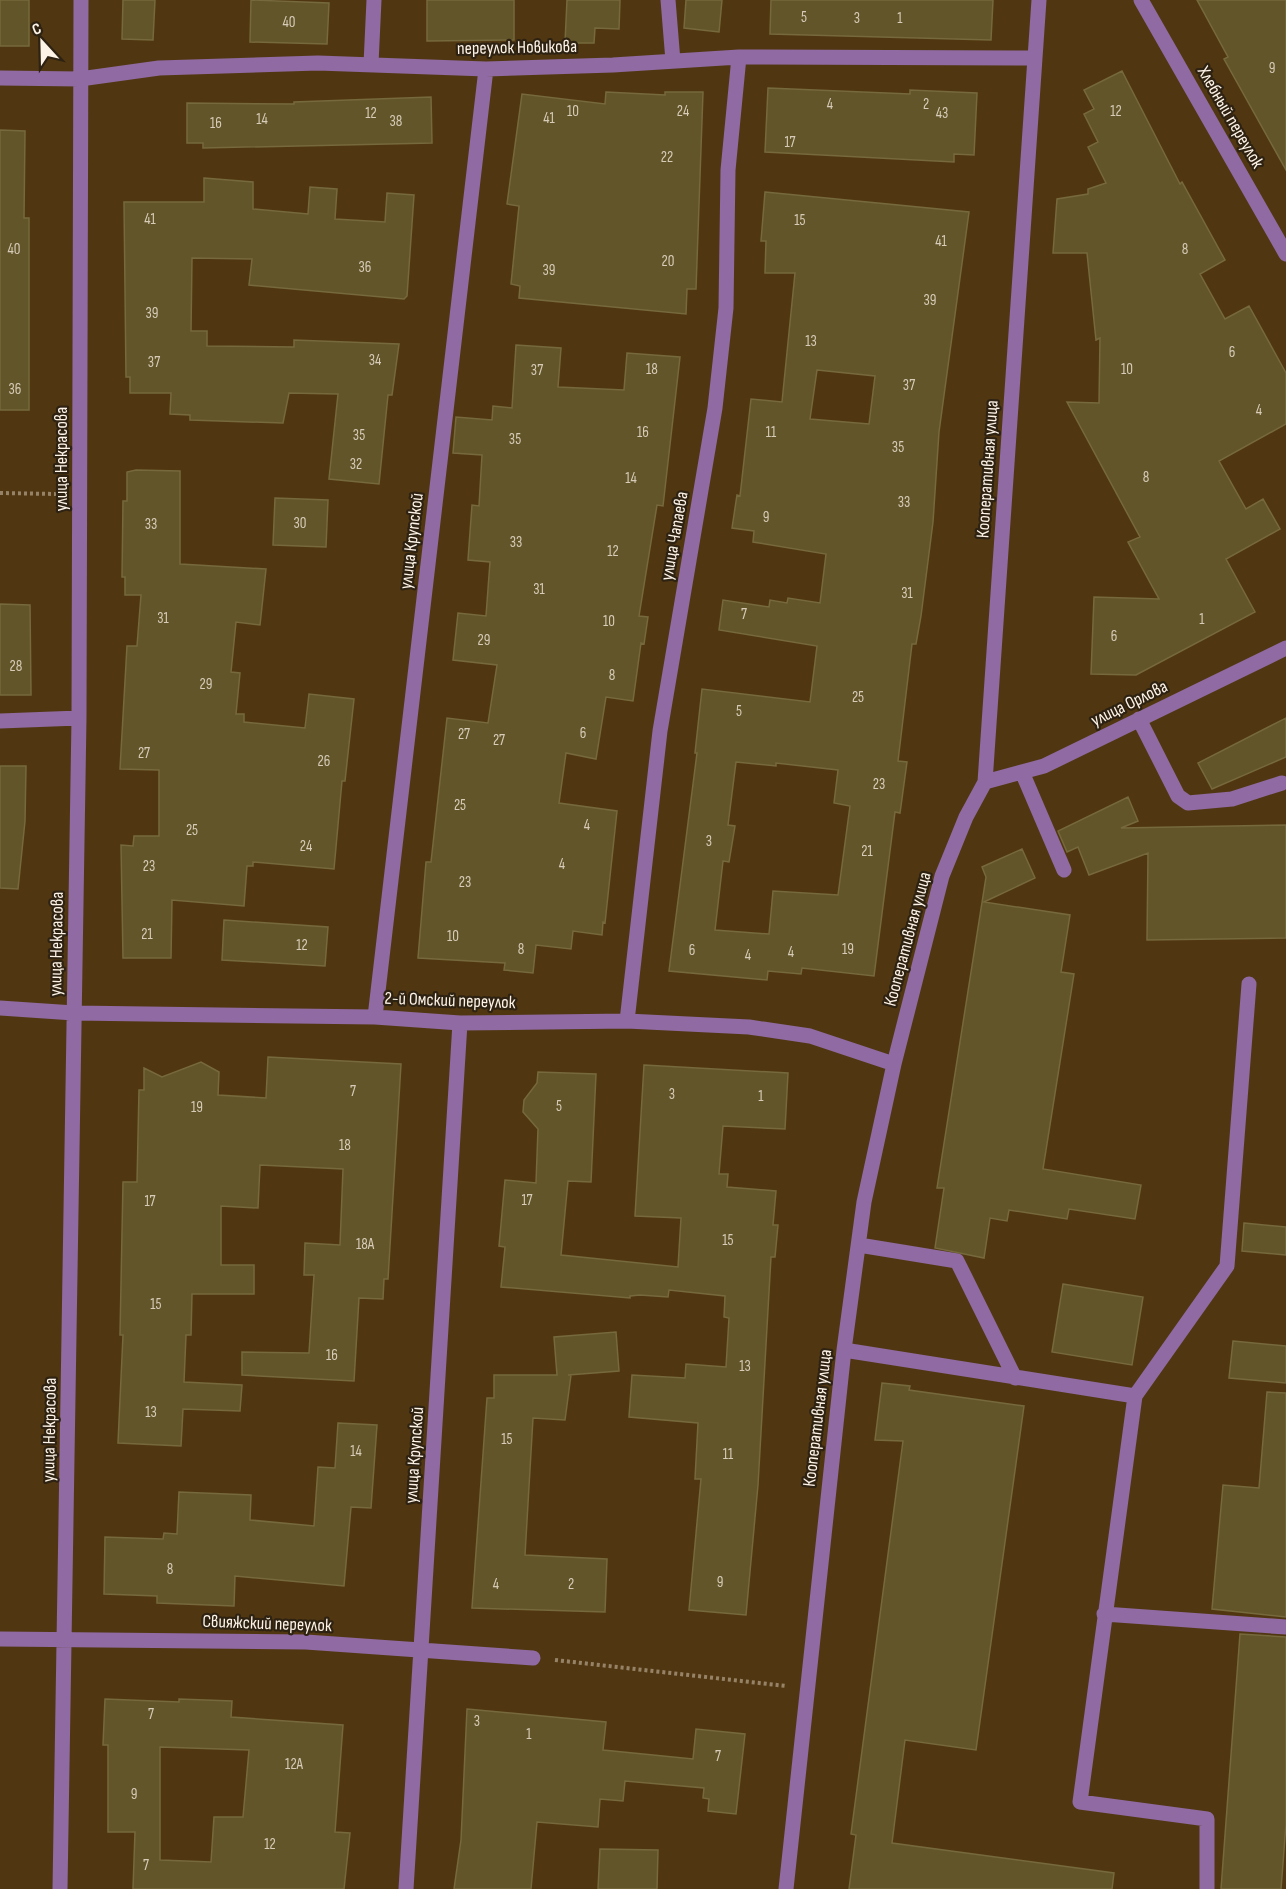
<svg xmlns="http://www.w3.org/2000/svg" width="1286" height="1889" font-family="'Sofia Sans Condensed',sans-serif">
	<rect width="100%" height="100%" fill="#513711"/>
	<path fill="#625529" stroke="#76693d" stroke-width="1.5" fill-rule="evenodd" d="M0 0H29V46H0Z
		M123 0H155L153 40 122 39Z
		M251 0 329 3 327 44 250 42Z
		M427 0H514V40L427 41Z
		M567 0H620L619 29 595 28 594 43H565Z
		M686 0H722L719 32 684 28Z
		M771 0H993L991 40 770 34Z
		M1197 0H1286V170L1224 59 1228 57Z
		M1122 71 1180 184 1182 182 1225 260 1200 274 1225 319 1249 306 1286 373V424L1219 461 1246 509 1263 499 1280 529 1226 559 1255 612 1136 675 1091 674 1094 597 1159 599 1128 542 1140 537 1067 402 1099 403 1100 338 1096 340 1087 253H1053L1057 199 1088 194V189L1106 183 1088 147 1098 142 1084 114 1094 109 1084 90Z
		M768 88 910 94V90L977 93 974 155 954 154V162L765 152Z
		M606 92 665 95V92H703L696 289H687L686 314 519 298 520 286 511 284 519 206 507 204 522 94 605 104Z
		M431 97 432 143 203 148V143H187V103L294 104V102Z
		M0 130 25 131 24 218H29V410H0Z
		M204 178 253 182V209L308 214 310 187 337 189 335 219 385 222 387 193 414 195 407 296 404 299 249 285 252 259 192 258 191 331H207V346L294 347V340L399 344 392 395H388L379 484 329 479 338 394 289 393 283 423 190 420V415L170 414 171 393H130V377H126L124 202H204Z
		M765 192 969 212 939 432 933 522 921 616 916 644H912L898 761 907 762 900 813 895 812 874 976 802 968 801 974 768 971 767 980 669 971 697 753H695L702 689 810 702 817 646 719 630 723 600 769 607 770 600 787 603 788 598 820 603 826 554 753 542 754 531 732 528 737 495 740 496 751 399 782 402 795 273H765L766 241H761ZM817 370 875 376 869 424 810 419ZM736 762 776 766V763L838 770 834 803 850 806 838 895 773 891 769 934 715 930 723 861 729 862 735 826 728 825Z
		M516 345 561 348 558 387 624 390 627 353 680 357 663 506 657 505 639 616 648 617 644 644 641 643 633 701 606 697 596 759 566 753 559 803 617 811 605 923 603 922 602 935 573 931 571 949 536 945 533 973 504 970 505 963 418 958 426 862H431L447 718 488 723 497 665 453 660 458 613 486 616 490 562 468 560 472 505 479 506 482 455 453 453 456 417 492 420 493 406 512 408Z
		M136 470 180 471V564L266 569 260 625 236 622 231 672 240 673 236 714H244V722L305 728 309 694 354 699 345 781H342L334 869 253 862V866H247L244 906 172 900 171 958H123L121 845 133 846 134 836H159V770L120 769 127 646H137L141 595H125V577H122L123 501H127V472Z
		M275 498 328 500 326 547 273 545Z
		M0 604 30 605 31 695H0Z
		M1286 718V757L1212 789 1198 763Z
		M0 766H26L25 821 18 889 0 888Z
		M1128 797 1138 821 1121 828 1286 825V938L1147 940 1148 853 1089 875 1078 847 1067 852 1058 831Z
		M1022 849 1035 878 984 902 1070 915 1061 972 1074 974 1043 1169 1141 1185 1135 1219 1069 1209 1067 1219 1009 1210 1007 1221 990 1218 984 1258 935 1248 944 1188H937L986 877 982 867Z
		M224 920 328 927 325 966 222 960Z
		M268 1057 401 1064 388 1279H384L383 1299 359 1298 354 1381 242 1375V1352L309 1353 314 1275H304L305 1243 340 1245 343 1169 260 1165 258 1208 221 1206V1265H254V1294H192L191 1335H186L184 1382 242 1385 240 1411 183 1409 181 1446 118 1443 123 1335H120L123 1182H137L139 1090H144V1068L162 1077 201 1062 219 1072 218 1095 266 1098Z
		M644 1065 788 1073 785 1129 723 1126 719 1174H728L727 1187 776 1191 773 1225H778L775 1257H771L758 1485 746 1615 689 1610 701 1479H695L698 1423 629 1417 632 1375 685 1378 686 1364 726 1367 729 1318 724 1317 725 1296 669 1290 668 1297 640 1295 630 1296V1298L501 1287 505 1247 499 1246 505 1180 536 1183 538 1129 523 1112 524 1100 537 1083 538 1072 596 1074 591 1182 568 1181 561 1255 678 1267 681 1218 635 1216Z
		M1244 1223 1286 1227V1255L1242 1251Z
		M1063 1284 1143 1297 1132 1365 1052 1352Z
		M616 1332 619 1371 568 1375H571L565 1420 533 1418 525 1555 607 1559 605 1612 472 1608 487 1398H494V1375H557L554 1337Z
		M1233 1341 1286 1346V1383L1229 1378Z
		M882 1383 910 1386 909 1390 1024 1406 976 1750 905 1740 892 1843 1114 1873 1112 1889H849L856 1835 851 1834 903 1441 875 1440Z
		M1267 1392 1286 1393V1617L1212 1609 1223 1485 1259 1488Z
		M338 1423 377 1425 371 1508 351 1507 344 1586 235 1576 234 1606 157 1603V1596L104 1594 105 1537 163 1539 164 1533 177 1534 179 1492 251 1495 250 1520 314 1526 318 1467 335 1468Z
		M1240 1634 1286 1637V1824L1281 1889H1221Z
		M105 1699 179 1702V1699L232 1701 231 1717 343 1725 335 1832 350 1833 344 1889H133L135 1832H108V1745H103ZM160 1747 249 1750 243 1817H214L211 1862 160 1860Z
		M467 1709 606 1722 603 1750 693 1759 696 1729 745 1734 736 1814 708 1811 709 1799 703 1798 704 1788 625 1781 623 1801 600 1799 598 1827 537 1822 531 1889H454L461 1840Z
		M600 1849 658 1850 657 1889H598Z"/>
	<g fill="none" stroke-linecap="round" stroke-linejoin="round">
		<path stroke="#968367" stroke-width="4" stroke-dasharray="3 3" stroke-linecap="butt" d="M0 493 56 494
			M555 1660 786 1686"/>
		<path stroke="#8f6aa3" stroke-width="15" d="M668 0 673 61
			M1141 0 1286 254
			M371 64 374 0
			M0 78 80 79 159 68 318 63 486 69 613 65 739 57 1034 58
			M1139 719 1178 796 1188 803 1232 799 1282 783
			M0 721 79 718
			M1022 772 1064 870
			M985 782 1044 766 1286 648
			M0 1008 74 1013 375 1017 460 1023 627 1021 749 1027 810 1036 894 1064
			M375 1017 486 69
			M627 1021 660 731 715 408 726 308 728 170 739 57
			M859 1245 957 1261 1015 1378
			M844 1350 1135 1396 1080 1802 1207 1819V1889
			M1135 1396 1227 1266 1249 984
			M1104 1614 1286 1627
			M0 1639 306 1642 533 1658
			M60 1889 79 718 81 0
			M406 1889 460 1023
			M786 1889 844 1350 864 1202 894 1064 942 876 966 817 985 782 1039 0"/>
	</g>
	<g text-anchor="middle" stroke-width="4.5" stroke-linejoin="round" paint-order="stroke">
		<g font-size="15" fill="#d6ccb8">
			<text x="804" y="22">5</text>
			<text x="857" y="23">3</text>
			<text x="900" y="23">1</text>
			<text x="289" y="27">40</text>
			<text x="1272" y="73">9</text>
			<text x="830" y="109">4</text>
			<text x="926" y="109">2</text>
			<text x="573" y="116">10</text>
			<text x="683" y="116">24</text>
			<text x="1116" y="116">12</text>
			<text x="371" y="118">12</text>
			<text x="942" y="118">43</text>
			<text x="549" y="123">41</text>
			<text x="262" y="124">14</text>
			<text x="396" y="126">38</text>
			<text x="216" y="128">16</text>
			<text x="790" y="147">17</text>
			<text x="667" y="162">22</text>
			<text x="150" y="224">41</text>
			<text x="800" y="225">15</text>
			<text x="941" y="246">41</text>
			<text x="14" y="254">40</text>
			<text x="1185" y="254">8</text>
			<text x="668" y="266">20</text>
			<text x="365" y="272">36</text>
			<text x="549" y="275">39</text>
			<text x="930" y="305">39</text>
			<text x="152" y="318">39</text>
			<text x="811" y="346">13</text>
			<text x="1232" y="357">6</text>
			<text x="375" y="365">34</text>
			<text x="154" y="367">37</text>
			<text x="652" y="374">18</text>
			<text x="1127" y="374">10</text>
			<text x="537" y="375">37</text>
			<text x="909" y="390">37</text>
			<text x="15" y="394">36</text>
			<text x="1259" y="415">4</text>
			<text x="643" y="437">16</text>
			<text x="771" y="437">11</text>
			<text x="359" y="440">35</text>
			<text x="515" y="444">35</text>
			<text x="898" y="452">35</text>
			<text x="356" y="469">32</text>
			<text x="1146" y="482">8</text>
			<text x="631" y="483">14</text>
			<text x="904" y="507">33</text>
			<text x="766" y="522">9</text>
			<text x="300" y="528">30</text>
			<text x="151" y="529">33</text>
			<text x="516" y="547">33</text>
			<text x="613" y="556">12</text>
			<text x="539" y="594">31</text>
			<text x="907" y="598">31</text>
			<text x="744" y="619">7</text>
			<text x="163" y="623">31</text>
			<text x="1202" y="624">1</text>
			<text x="609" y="626">10</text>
			<text x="1114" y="641">6</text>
			<text x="484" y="645">29</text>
			<text x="16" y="671">28</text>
			<text x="612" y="680">8</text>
			<text x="206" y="689">29</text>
			<text x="858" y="702">25</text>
			<text x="739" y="716">5</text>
			<text x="583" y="738">6</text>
			<text x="464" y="739">27</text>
			<text x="499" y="745">27</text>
			<text x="144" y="758">27</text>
			<text x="324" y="766">26</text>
			<text x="879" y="789">23</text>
			<text x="460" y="810">25</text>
			<text x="587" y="830">4</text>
			<text x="192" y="835">25</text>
			<text x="709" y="846">3</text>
			<text x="306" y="851">24</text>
			<text x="867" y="856">21</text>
			<text x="562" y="869">4</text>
			<text x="149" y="871">23</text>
			<text x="465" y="887">23</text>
			<text x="147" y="939">21</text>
			<text x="453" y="941">10</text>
			<text x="302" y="950">12</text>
			<text x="521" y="954">8</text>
			<text x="848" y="954">19</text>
			<text x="692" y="955">6</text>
			<text x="791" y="957">4</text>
			<text x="748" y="960">4</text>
			<text x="353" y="1096">7</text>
			<text x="672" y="1099">3</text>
			<text x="761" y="1101">1</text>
			<text x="559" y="1111">5</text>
			<text x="197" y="1112">19</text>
			<text x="345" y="1150">18</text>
			<text x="527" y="1205">17</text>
			<text x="150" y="1206">17</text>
			<text x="728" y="1245">15</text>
			<text x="365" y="1249">18А</text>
			<text x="156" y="1309">15</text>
			<text x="332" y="1360">16</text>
			<text x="745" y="1371">13</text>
			<text x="151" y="1417">13</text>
			<text x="507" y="1444">15</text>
			<text x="356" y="1456">14</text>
			<text x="728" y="1459">11</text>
			<text x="170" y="1574">8</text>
			<text x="720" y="1587">9</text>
			<text x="496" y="1589">4</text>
			<text x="571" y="1589">2</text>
			<text x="151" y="1719">7</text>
			<text x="477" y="1726">3</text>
			<text x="529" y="1739">1</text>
			<text x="718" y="1761">7</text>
			<text x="294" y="1769">12А</text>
			<text x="134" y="1799">9</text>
			<text x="270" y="1849">12</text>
			<text x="146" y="1870">7</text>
		</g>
		<g font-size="18" fill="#fdf3e7" stroke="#2e2212">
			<text transform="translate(517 47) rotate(-1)" y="6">переулок Новикова</text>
			<text transform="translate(1231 117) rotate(60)" y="6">Хлебный переулок</text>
			<text transform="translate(61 459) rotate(-90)" y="6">улица Некрасова</text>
			<text transform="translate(987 469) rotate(-86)" y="6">Кооперативная улица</text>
			<text transform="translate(674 536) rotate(-80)" y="6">улица Чапаева</text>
			<text transform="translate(411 541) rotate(-83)" y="6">улица Крупской</text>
			<text transform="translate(1129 703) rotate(-26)" y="6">улица Орлова</text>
			<text transform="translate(907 939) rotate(-75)" y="6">Кооперативная улица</text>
			<text transform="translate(56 944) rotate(-89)" y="6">улица Некрасова</text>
			<text transform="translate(450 1000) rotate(2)" y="6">2-й Омский переулок</text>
			<text transform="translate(817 1418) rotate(-83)" y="6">Кооперативная улица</text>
			<text transform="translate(49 1430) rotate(-89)" y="6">улица Некрасова</text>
			<text transform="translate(414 1455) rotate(-86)" y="6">улица Крупской</text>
			<text transform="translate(267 1623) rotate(2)" y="6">Свияжский переулок</text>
		</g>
	</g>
	<g transform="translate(42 42) rotate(338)" stroke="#2e2212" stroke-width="4.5" paint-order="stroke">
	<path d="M0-4.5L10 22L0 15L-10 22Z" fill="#fdf3e7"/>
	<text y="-9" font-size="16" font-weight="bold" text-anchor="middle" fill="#fdf3e7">С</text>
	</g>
</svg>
